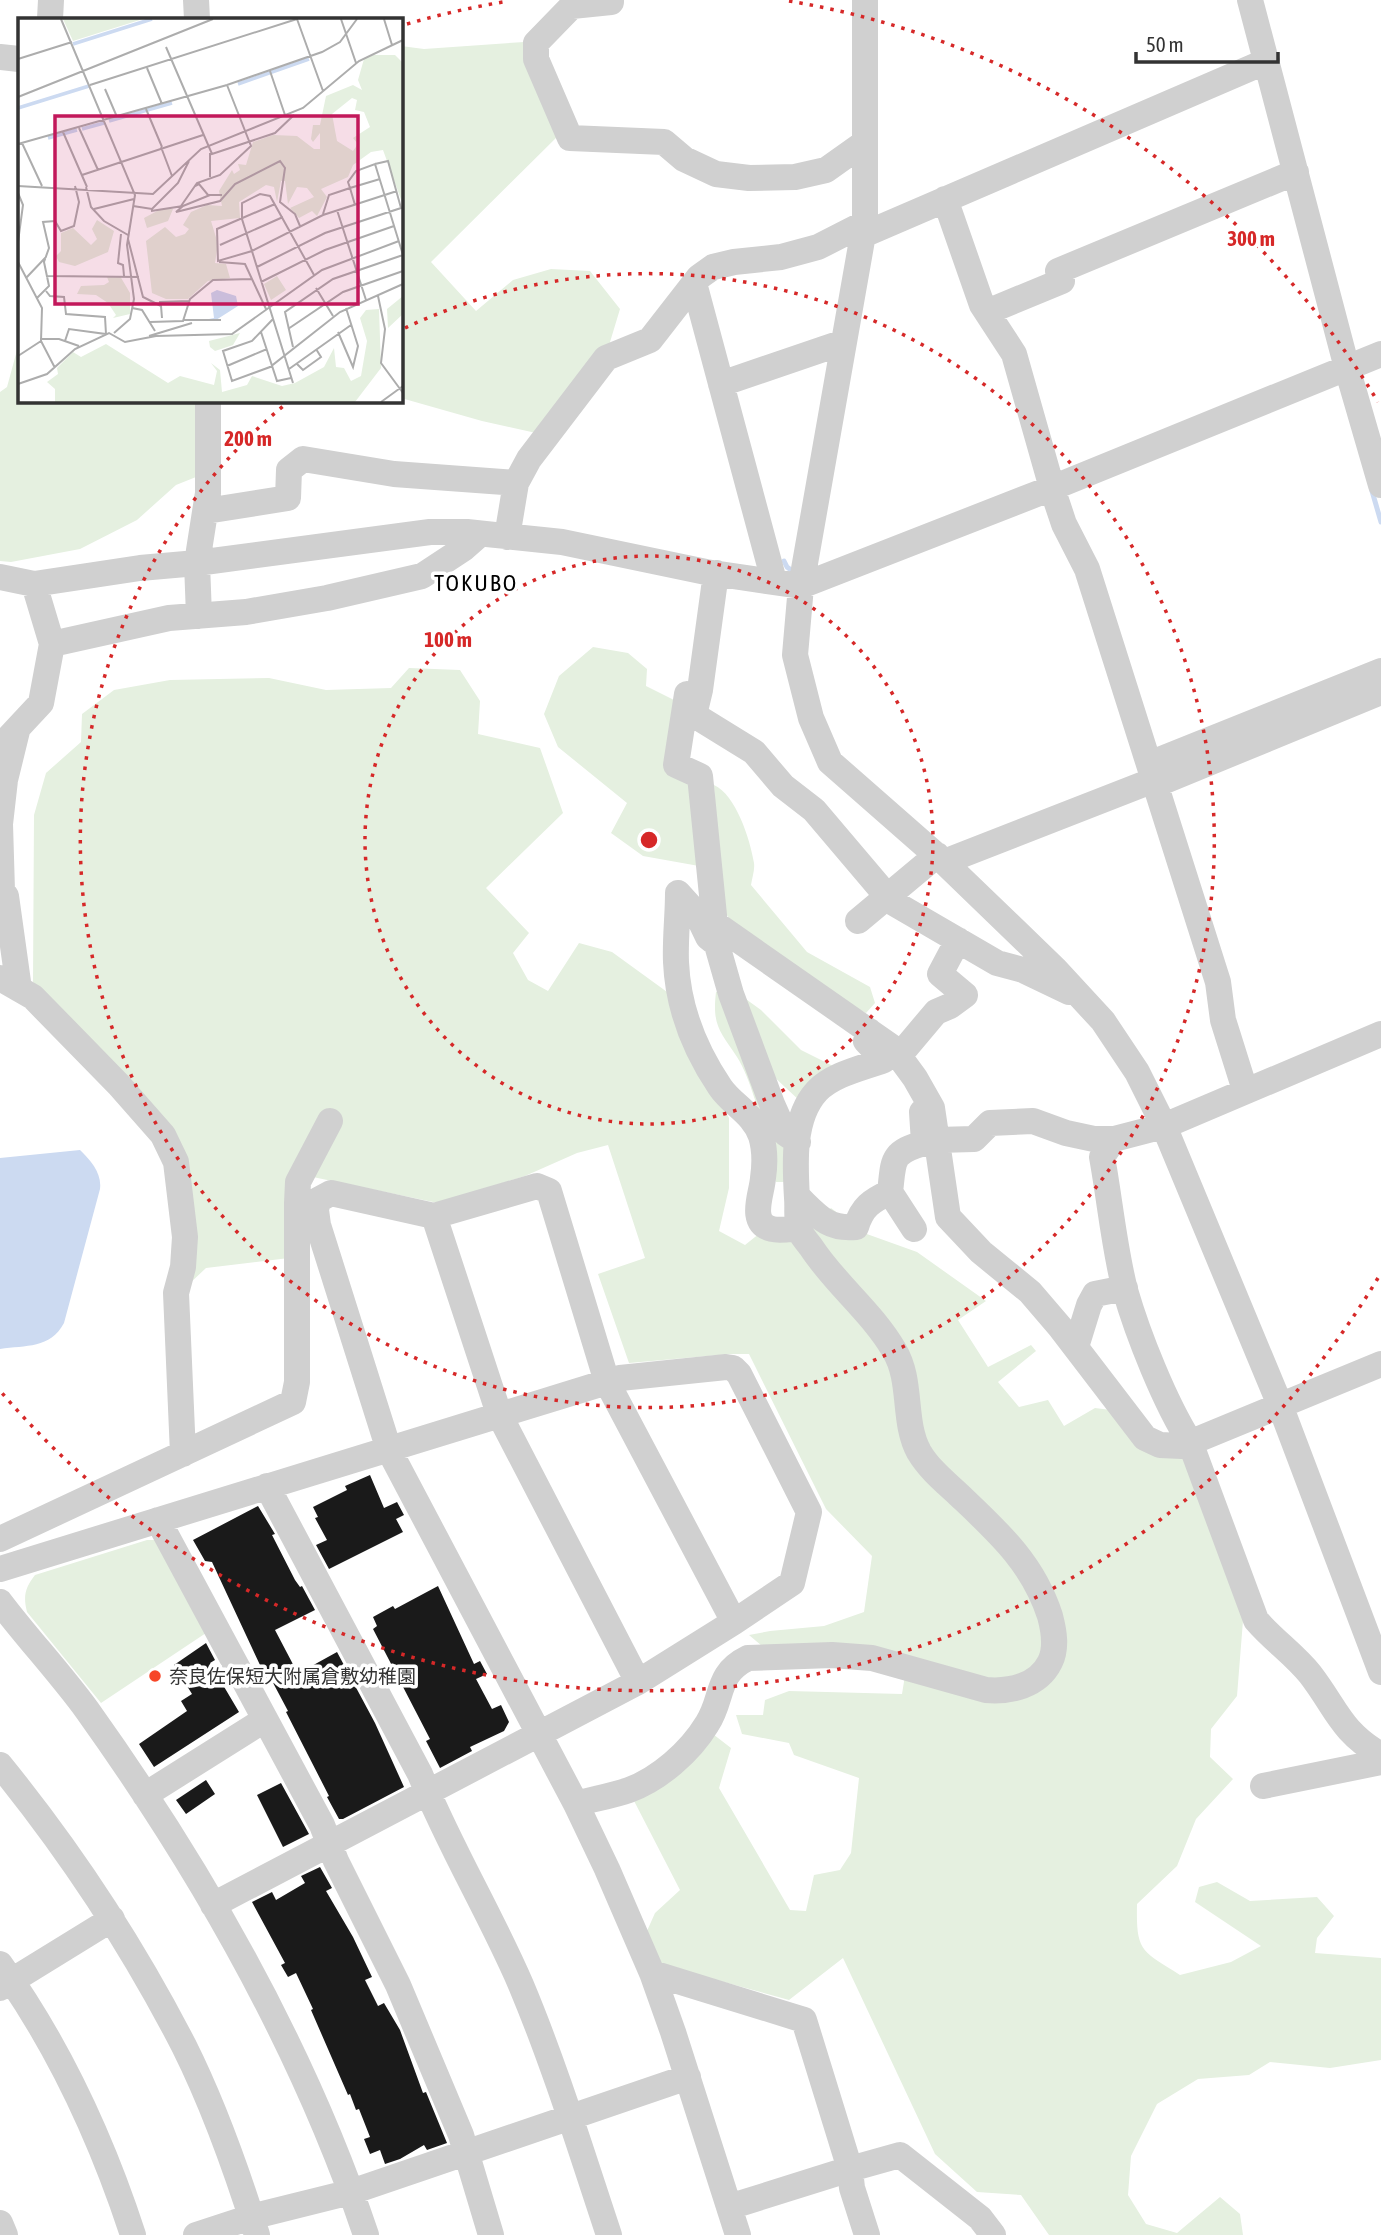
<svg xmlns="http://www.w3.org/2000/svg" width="1381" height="2235" font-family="'Asap Condensed','Noto Sans JP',sans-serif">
	<rect width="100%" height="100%" fill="#fff"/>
	<path fill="#e5f0e0" d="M524 42 561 133 431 262 476 311 513 280 551 269 590 271 620 309 607 352 536 433 482 421 401 398V46L424 49Z
		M19 343V401H201V475L176 485 137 520 80 549 11 562 0 561V392L7 387Z
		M593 647 628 653 647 669 646 686 678 702 694 783 699 866 643 856 611 833 627 803 558 747 544 714 559 676Z
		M409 668 460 670 480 701 478 734 540 748 563 813 486 888 529 933 513 953 528 980 548 991 579 943 612 952 674 997 698 1065 729 1118V1188L719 1231 745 1245 760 1233 816 1226 831 1208 864 1233 917 1252 986 1301 958 1320 988 1367 1031 1345 1036 1351 998 1382 1019 1407 1048 1400 1064 1426 1095 1408 1111 1410 1188 1458 1244 1608 1237 1696 1211 1729 1210 1757 1233 1779 1196 1819 1177 1866 1137 1904C1136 1952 1141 1950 1180 1975L1231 1962 1261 1946 1195 1902 1199 1887 1217 1882 1250 1901 1317 1897 1334 1916 1317 1938 1315 1953 1381 1958V2060L1330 2068 1270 2062 1249 2075 1198 2079 1157 2104 1131 2156 1128 2195 1146 2224 1177 2233 1220 2197 1240 2214 1243 2235H1049L1021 2195 977 2192 935 2154 843 1958 789 2000 662 1965 647 1931 655 1913 680 1890 632 1797 709 1731 731 1748 719 1788 790 1910 806 1911 814 1875 840 1870 851 1853 859 1778 794 1755 789 1743 742 1734 736 1715H763L765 1700 789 1691 902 1694 907 1663 762 1646 749 1635 770 1631 824 1626 864 1612 872 1556 826 1509 749 1354H730L629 1363 598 1274 645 1258 608 1145 577 1153 525 1176 438 1203 308 1176 289 1258 206 1268 187 1286 182 1158 33 982 34 815 46 773 81 742 82 714 114 690 170 680 269 678 326 690 391 688Z
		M714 785C736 795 750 839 754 863 755 870 752 878 751 885L807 952 870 987 875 1003 866 1013 845 1002 734 925 719 904Z
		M723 990 788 1145 787 1182H776C770 1153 764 1124 754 1097 750 1084 744 1068 737 1057 720 1031 712 1026 716 992Z
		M743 997 761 1010 801 1050 839 1069 801 1102 770 1073Z
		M147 1540H155L206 1633 101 1703 27 1612C23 1596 25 1588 35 1575Z"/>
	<path fill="#ccdaf1" d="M80 1150C91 1161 102 1173 100 1189L64 1323C50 1349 26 1345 0 1349V1158Z"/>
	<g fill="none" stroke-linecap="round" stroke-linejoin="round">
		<path stroke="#ccdaf1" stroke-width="5" d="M1372 491 1381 522
			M784 561 787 567 795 573"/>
	</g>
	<path fill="#1a1a1a" d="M370 1475 384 1508 397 1502 404 1515 396 1519 403 1532 329 1569 316 1545 327 1540 315 1518 318 1517 313 1507 347 1490 345 1486Z
		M258 1506 275 1534 272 1535 295 1580 300 1587 302 1586 315 1610 275 1630 296 1670 297 1669 299 1673 337 1652 375 1723 404 1787 343 1819H339L327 1797 329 1796 286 1712 288 1711 271 1679 268 1680 260 1665 212 1562 205 1561 193 1540Z
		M438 1586 474 1664 480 1661 487 1674 476 1679 492 1709 501 1705 509 1722 504 1731 470 1747 472 1751 440 1768 426 1741 430 1739 373 1629 377 1626 373 1617 393 1606 395 1609Z
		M206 1643 215 1660 210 1663 239 1712 154 1767 139 1744 187 1711 181 1701 192 1694 174 1665Z
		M206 1780 215 1794 186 1814 176 1800Z
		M281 1783 309 1834 283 1847 257 1795Z
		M320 1867 332 1888 326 1891 353 1937 372 1977 365 1980 378 2006 384 2003 400 2030 423 2093 426 2092 447 2143 427 2150 424 2145 400 2159 385 2164 380 2150 370 2154 364 2139 370 2137 359 2109 356 2110 350 2094 348 2095 311 2010 313 2009 296 1973 288 1977 281 1965 285 1963 252 1902 272 1892 276 1900 305 1883 301 1876Z"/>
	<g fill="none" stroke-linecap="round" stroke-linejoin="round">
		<path stroke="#d0d0d0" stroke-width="26" d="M196 0 197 19
			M611 0V2L572 6 536 43V59L570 138 664 142 684 159 716 174 749 178 795 177 826 170 864 143
			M865 0V223L801 586 795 655 811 718 830 762 944 862 1055 969 1103 1021 1137 1072 1164 1126 1280 1405 1381 1672
			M1250 0 1347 368 1381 485
			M50 19 51 0
			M0 57 19 59
			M945 199 982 305 1014 354 1052 488 1064 524 1087 569 1218 982 1223 1020 1245 1090
			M863 235 1267 61
			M694 283 774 581
			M987 312 1062 281 1058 271 1296 172
			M721 384 844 342
			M206 511 288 498 289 470 303 459 394 474 516 483
			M507 537 516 483 529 459 606 358 650 340 699 277 713 267 734 262 781 257 818 247 865 223
			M716 573 700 690 694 715 754 752 783 786 814 810 892 902 997 963 1023 970 1069 992
			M0 577 34 584 140 568 197 563 430 532H467L562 542 706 572 801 586 1052 488 1381 354
			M34 584 52 644
			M199 616 197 563 208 493V401
			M687 694 676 765 700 776 717 945 731 994 772 1104 785 1133 798 1142
			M17 731 5 780 0 824 2 891 6 896 19 989
			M0 747 41 703 52 644 169 618 246 612 327 598 422 576 463 549 480 534
			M1149 764 1381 671
			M1155 785 1381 692
			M944 862 1154 780
			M858 921 937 855
			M714 923 893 1048 915 1078 932 1108 948 1217 981 1252 1030 1292 1060 1327 1145 1438 1160 1445 1182 1446 1381 1364
			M713 941 708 937 697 914 678 893C678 916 675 939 676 962 678 1008 695 1050 720 1087 732 1105 753 1113 761 1136 765 1149 765 1164 763 1178 762 1194 748 1223 772 1229 780 1231 790 1229 799 1228
			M0 978 33 997 119 1085 163 1135 176 1162 185 1237 183 1267 176 1293 183 1454
			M1381 1034 1164 1126 1114 1139 1102 1157C1110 1201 1114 1247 1125 1290 1138 1335 1165 1403 1190 1442L1256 1620C1273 1640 1294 1654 1310 1674 1337 1709 1340 1731 1381 1755
			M899 1056 936 1012 950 1006 965 995 940 974 958 940
			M937 1140 974 1139 990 1123 1033 1121 1066 1133 1094 1139H1114
			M797 1196C817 1215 827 1230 856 1227 862 1207 871 1201 890 1192
			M297 1203 298 1182 330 1121
			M434 1216 499 1414 638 1682
			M914 1229 890 1192C894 1160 890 1153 924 1143L922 1112
			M1076 1347 1089 1305 1095 1294 1125 1288
			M267 1486 420 1774C449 1846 490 1913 521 1985 555 2066 581 2151 609 2235
			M158 1520 322 1825 336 1861 398 1985 461 2135 491 2235
			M0 1539 293 1402 297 1382V1203L317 1204
			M0 1569 620 1378 726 1367 733 1368 739 1374 809 1512 792 1583 734 1622 638 1682 213 1905
			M0 1602C28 1639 60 1673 87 1710 202 1871 303 2047 366 2235
			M734 1622 607 1382 549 1191 537 1186 434 1216 331 1193 318 1200 316 1210 318 1225 389 1450 576 1804 607 1869 652 1973 673 2032 738 2235
			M0 1765C70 1851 133 1947 184 2046 214 2106 237 2171 257 2235
			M1263 1786 1381 1762
			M145 1795 264 1720
			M576 1804C593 1799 612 1796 629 1790 659 1779 690 1752 707 1724 724 1698 715 1674 748 1658L832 1655 872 1658 986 1690C1010 1692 1038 1686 1050 1662 1057 1648 1054 1631 1050 1616 1033 1563 998 1532 959 1495 945 1482 929 1469 919 1452 902 1421 913 1381 894 1350 872 1312 835 1284 811 1247 807 1242 802 1236 799 1230 796 1221 798 1207 797 1198 795 1164 792 1118 817 1091 833 1074 863 1068 884 1060L866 1041 869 1031
			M0 1964C58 2045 102 2140 133 2235
			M652 1973 804 2020 850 2169 900 2155 980 2218 993 2235
			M0 1988 112 1919
			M729 2207 850 2169 852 2188 867 2235
			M0 2223 5 2235
			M196 2235 251 2217 351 2192 688 2077"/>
	</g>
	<g fill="none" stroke="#d62828" stroke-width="3.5" stroke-dasharray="3.5 7">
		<circle cx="649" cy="840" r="284"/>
		<path d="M405 328A567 567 0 1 1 288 402"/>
		<path d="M1378 1278A851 851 0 0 1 2 1393M407 24A851 851 0 0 1 509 1M789 1A851 851 0 0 1 1378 402"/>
	</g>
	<circle fill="#f74627" stroke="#fff" stroke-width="2.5" cx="155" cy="1676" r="7"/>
	<g text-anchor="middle" stroke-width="7" stroke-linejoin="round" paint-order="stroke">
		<g font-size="19" fill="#333" stroke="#fff" text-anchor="start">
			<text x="169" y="1683">奈良佐保短大附属倉敷幼稚園</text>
		</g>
		<g font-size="23" letter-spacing="2" fill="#000" stroke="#fff">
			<text x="476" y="591">TOKUBO</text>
		</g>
	</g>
	<g transform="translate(18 18)">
		<rect width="385" height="385" fill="#fff"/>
		<path d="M45 1H125L55 23ZM355 37H377L385 45V187L365 132 353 134 335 147 330 159 303 171 309 179 299 198 294 193 281 200 272 190 296 179 289 170 279 169 270 186 267 163H263L259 184 256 169 248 167 221 184 222 200 193 203 200 226 197 245 208 246 212 260 190 263 170 281H148L134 275 128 223 147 209 158 219 167 216 171 211 165 207 173 194 189 187 204 188 201 173 214 152 216 156 222 152 220 146 228 147 235 124 255 117 279 118 296 131H302V115L295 124 293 121 295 107H302L308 78 335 67 344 72 340 62 346 41ZM334 80 339 82 337 92 346 94 352 109 335 120 340 126 335 133 319 123 314 96ZM143 191H155L150 203 129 210 126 200ZM79 202 96 213 90 234 57 248 41 244 38 238 43 233V215L55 210 73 227 79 221 74 211ZM102 258 112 275V296L95 300 98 297 90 285 78 277 59 276 63 268 86 267 91 264 89 259ZM259 258 268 272 253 282 246 266ZM385 278V296L370 310 369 291ZM361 291 363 350 337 384H37V371L29 364 40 356 39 350 55 334 63 339 88 326 150 365 162 358 196 367 199 353 193 345 202 352 204 374 229 367 234 358 264 368 277 365 306 349 316 330 318 349 326 350 333 363 343 358 349 323 342 300 348 292ZM222 315 215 327 197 333 192 329 191 323Z" fill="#e5f0e0" fill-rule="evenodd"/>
		<path d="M199 272 218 278 220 288 198 302 191 301 196 300 193 275Z" fill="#ccdaf1"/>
		<path fill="none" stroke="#ccdaf1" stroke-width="3.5" d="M55 26 134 1M220 66 291 41M0 90 71 68M91 103 154 85M64 111 86 105M30 120 59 112"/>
		<path fill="none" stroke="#adadad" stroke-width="2" d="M43 1 117 177 109 227 116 281 112 301 96 315M279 1 305 73M323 1 338 45M366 1 374 27M148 29 194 136 257 115 276 97M0 41 54 24M129 50 144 86M252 53 267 97M72 67 279 1M87 71 99 99M0 79 195 1M128 91 144 129M61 110 80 152M45 114 69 169M4 125 24 168M0 126 209 67 304 34 322 24 339 1M143 129 154 158M192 135V159M64 157 185 117M0 168 135 176 183 131 285 90 341 43 385 22M177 168 181 166 190 177H204M68 169 73 189 86 203 110 217M0 175 5 187 0 224M257 186 199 211 200 243 234 233 305 197 379 173M337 187 332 170 362 161M115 188 134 191 160 165 171 143M163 188 179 165 202 157 233 128 209 67M165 188 158 194 202 183 217 166 262 143 267 150 262 184 277 196 282 208M76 191 116 181M319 192 348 282M133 193 165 188 192 177M305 196 311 177 332 170 330 164 338 153 357 146 385 237M103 216 100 245 105 247 106 258M110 221 125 279 143 288 144 300M202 227 265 199M0 244 24 290 23 323 37 350M201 244 227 246 248 291M239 249 307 215 383 190 370 143 357 146M28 258 121 259M8 260 28 239M243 264 307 232 376 208M298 270 315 298M28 273 32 278 46 279 48 296 87 299 88 316 51 311 47 323M360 278 367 311 363 345 385 375M19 280 31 268 26 244 31 230 25 204 37 203 43 213 56 208 61 184 57 168M141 284 171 283M114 290 124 292 137 313M255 301 234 323 205 333 214 363 252 349 322 294 385 266M166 302H203M132 304 165 303 172 281 195 262 234 261M270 311 325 274 385 253M243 314 259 363 273 360M320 314 335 349 340 328 328 290M131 318 174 305M22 321H41L61 328M275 329 267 294 315 261 385 237M0 338 23 323M279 346 285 352 303 339 298 331M209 348 249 331M271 351 333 307M275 365 224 201V185L242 176 252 178 296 257M0 366 29 356 57 331 91 315 107 324 138 318 214 316 304 252 381 223M363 384 385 368"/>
		<path fill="#c2185b" fill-opacity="0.15" stroke="#c2185b" stroke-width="3.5" d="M37 98H340V286H37Z"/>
		<rect width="385" height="385" fill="none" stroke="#333" stroke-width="3.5"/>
	</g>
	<circle cx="649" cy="840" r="10" fill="#d62828" stroke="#fff" stroke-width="3.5"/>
	<g font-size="21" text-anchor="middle" font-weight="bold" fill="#d62828" stroke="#fff" stroke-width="7" stroke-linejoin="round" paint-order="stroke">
		<text x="1251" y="246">300 m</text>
		<text x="248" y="446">200 m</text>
		<text x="448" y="647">100 m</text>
	</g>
	<path d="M1136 52v10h142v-10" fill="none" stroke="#333333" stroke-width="3.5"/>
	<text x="1146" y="52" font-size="21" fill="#333333" stroke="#ffffff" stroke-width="5" paint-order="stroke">50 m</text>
</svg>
